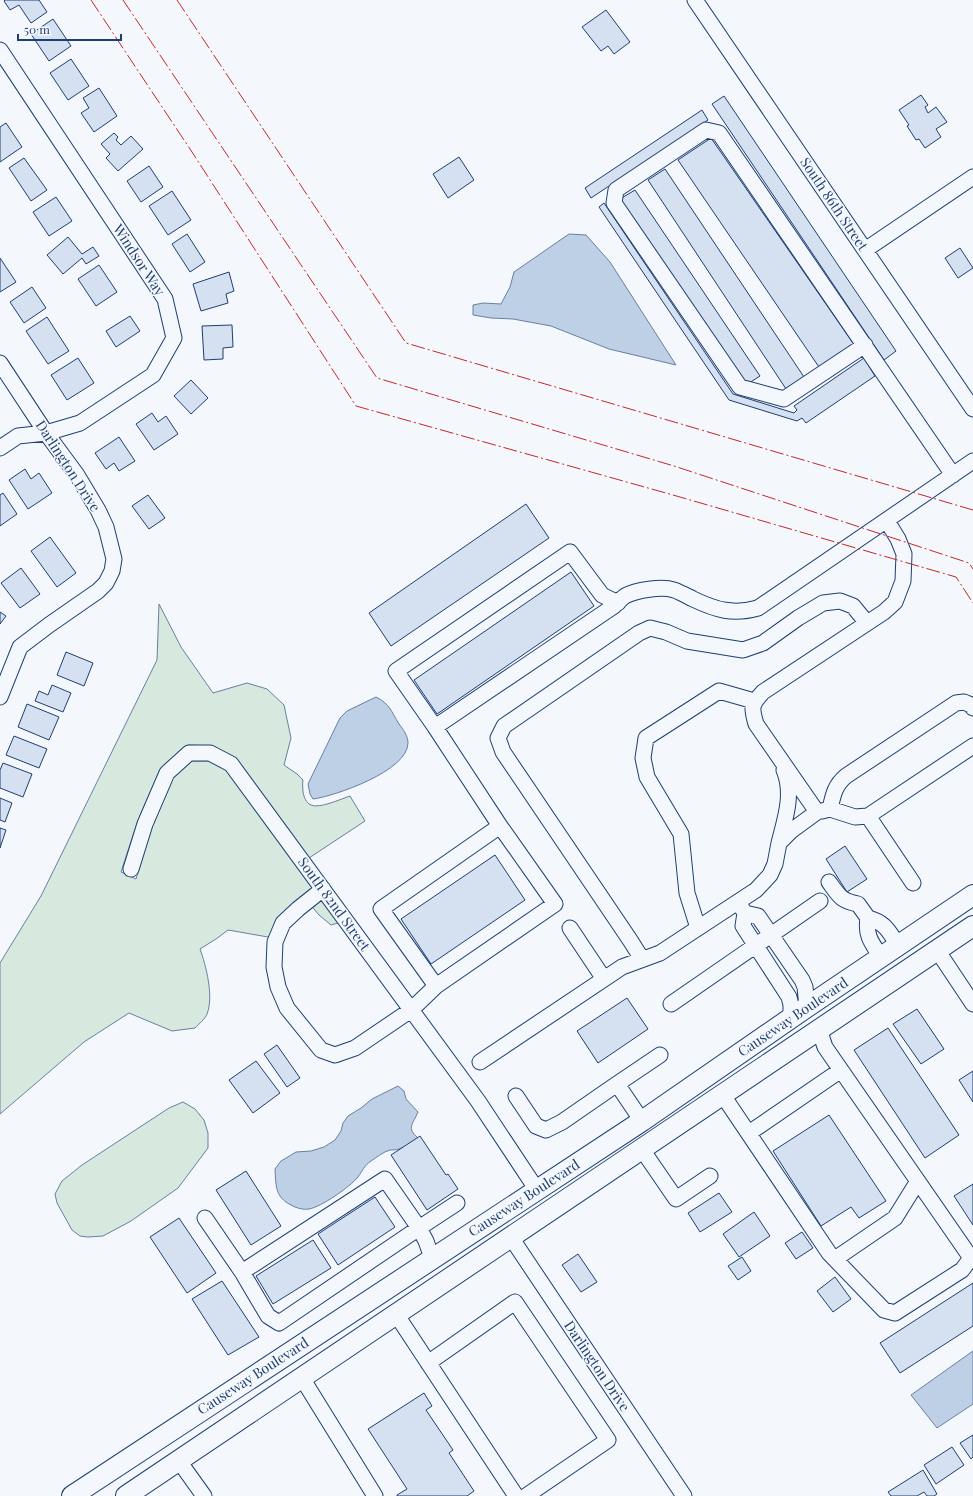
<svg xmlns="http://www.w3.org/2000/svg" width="973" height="1496" font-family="'Playfair Display',serif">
	<rect width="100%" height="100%" fill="#f4f7fb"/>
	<path fill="#d7e8df" stroke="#687fa3" d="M159 604 181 647 213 693 247 683 267 689 284 705 291 738 284 765 297 774 303 780C302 784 303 788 303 792 304 797 306 803 311 805 319 809 341 799 350 796L365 821 309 858 213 746 188 745 184 747 160 769 138 820 121 872 136 879 152 827 173 778 192 761H209L226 770 338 923 331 925 319 915 310 904 268 937 228 930 216 939 200 949C206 965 214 997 207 1014 205 1019 199 1024 195 1028L172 1031 129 1013 84 1042 0 1114V963L41 896 157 660Z
		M183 1102 195 1109 204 1120 208 1133V1148L178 1188 131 1221 103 1236 88 1237 80 1236 72 1230 57 1203 55 1194 62 1181 82 1165 169 1108Z"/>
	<path fill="#bed0e5" stroke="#687fa3" d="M569 234 586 235 610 262 676 365 609 349 551 326 513 319 491 318 473 315V305L483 303 501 304 510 287 514 272Z
		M376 697C390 704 391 711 399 724 403 729 408 736 408 743 408 771 335 796 313 799L310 794 308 784 340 718 347 711Z
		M398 1086 404 1091 406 1099 418 1112C413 1124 406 1128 418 1138 412 1142 406 1147 399 1149 396 1150 393 1150 390 1150 383 1152 377 1157 371 1161 364 1166 363 1170 358 1177 350 1187 321 1207 309 1209 303 1210 296 1208 291 1205 275 1197 276 1186 275 1169L281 1161 296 1152 311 1151 324 1147 335 1140 341 1131 343 1123 348 1116 361 1108 372 1099Z
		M973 1351V1404L937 1428 911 1395Z"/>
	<path fill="#d5e0f0" stroke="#1d3f73" d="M5 0H39L47 12 31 23 19 5 10 10 4 1Z
		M606 10 630 42 614 54 608 46 601 51 582 27Z
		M53 19 71 46 49 61 31 34Z
		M71 59 89 86 68 100 50 73Z
		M99 88 117 116 94 132 81 113 89 108 83 98Z
		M921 95 928 105 925 107 928 113 936 107 947 122 936 129 941 137 925 148 919 139 916 140 907 126 909 125 899 110Z
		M724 96 896 351 884 360 712 104Z
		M702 110 708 120 591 198 585 188Z
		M6 123 22 147 0 162V127Z
		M114 133 118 137 116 140 121 145 131 136 143 149 118 171 106 158 110 154 101 144Z
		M711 138 855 346 821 370 678 160Z
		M459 157 474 180 448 198 433 174Z
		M24 158 47 190 31 201 9 168Z
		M149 166 163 187 141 202 127 181Z
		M665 169 806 380 788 392 648 180Z
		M635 190 760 376 746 385 620 199Z
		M172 191 191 220 168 235 149 206Z
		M56 197 72 221 49 236 33 212Z
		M604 203 733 394 794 413 797 410 794 406 864 358 875 376 806 423 802 418 797 421 729 400 599 207Z
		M187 234 205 262 190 272 172 244Z
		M68 237 82 254 93 247 99 256 86 264 82 258 63 274 47 255Z
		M960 248 973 268 958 278 945 258Z
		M0 258 16 282 0 292Z
		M99 265 117 292 96 306 78 279Z
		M229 272 234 291 226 294 228 303 201 311 193 284Z
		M32 287 46 308 24 323 10 302Z
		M130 316 140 331 116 347 106 331Z
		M47 317 69 351 48 364 26 331Z
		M232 325 233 347 223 348V359L204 360 202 326Z
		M78 358 94 383 67 400 51 375Z
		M191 380 208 398 191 414 174 396Z
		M152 413 158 422 166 416 178 434 154 450 136 424Z
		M119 437 135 461 119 471 114 463 106 469 95 453Z
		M25 469 31 479 39 473 52 493 28 509 9 480Z
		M3 493 17 514 0 526V495Z
		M148 495 165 518 149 529 132 506Z
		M526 504 549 538 391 646 369 613Z
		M50 537 76 573 57 587 31 551Z
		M21 568 40 594 20 608 1 583Z
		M571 572 594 606 437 714 414 680Z
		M0 612 6 616 0 624Z
		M66 652 93 663 84 686 57 675Z
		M52 685 71 693 63 712 35 701 39 691 48 695Z
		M27 704 59 717 49 740 18 727Z
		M14 736 47 749 39 768 6 755Z
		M3 763 32 774 23 797 0 788V770Z
		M0 798 12 803 5 822 0 820Z
		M0 828 6 830 0 848Z
		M845 846 867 879 847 892 826 859Z
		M495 855 525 900 431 964 401 919Z
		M627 998 648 1029 598 1063 577 1031Z
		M917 1009 944 1049 921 1064 893 1024Z
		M888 1028 959 1135 925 1158 854 1050Z
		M277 1045 300 1078 287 1087 264 1054Z
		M256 1061 280 1093 253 1113 229 1080Z
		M973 1071V1102L959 1080Z
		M829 1115 886 1201 859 1218 851 1207 821 1226 773 1151Z
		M420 1136 446 1175 448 1174 458 1189 427 1210 391 1155Z
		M246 1171 281 1226 251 1245 216 1190Z
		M973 1184V1225L954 1196Z
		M719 1193 732 1212 700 1232 688 1213Z
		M375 1197 395 1227 338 1265 318 1234Z
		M754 1212 770 1236 739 1257 723 1234Z
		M179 1218 216 1273 187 1293 150 1237Z
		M802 1232 813 1248 796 1259 785 1243Z
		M313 1240 331 1268 273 1304 256 1276Z
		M578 1254 597 1282 581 1292 562 1265Z
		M742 1257 751 1271 738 1280 728 1266Z
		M835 1277 851 1299 833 1312 817 1291Z
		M222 1281 259 1337 228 1355 192 1299Z
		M973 1283V1326L900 1373 880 1343Z
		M424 1393 432 1406 426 1410 453 1450 449 1453 474 1491 467 1496H397V1495L407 1489 368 1429Z
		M973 1435V1457L971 1459 960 1443Z
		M952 1447 964 1465 936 1484 924 1465Z
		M923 1470 937 1494 934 1496H927L924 1492 917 1496H891L888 1492Z"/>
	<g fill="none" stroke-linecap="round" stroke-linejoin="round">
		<defs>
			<path id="minor" d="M695 0 973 409
				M0 50 165 299 174 338 153 375 80 423 46 433 18 436 0 448
				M865 250 973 177
				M865 345 784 399 740 387 614 203 616 190 706 130 719 133 953 475
				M0 363 46 433 77 475 98 510 106 527 114 559 112 571 106 583 98 591 49 625 20 647 0 697
				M618 603 602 595 570 552 396 671 435 727 614 606C617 603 621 599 625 596 636 590 662 586 674 590 680 592 687 596 693 599 716 610 733 615 758 608L973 461
				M435 727 500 826 555 904 436 986 381 909 500 826
				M830 809C833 795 835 785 846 776L956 703 964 702 971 705 973 708
				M822 811 830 809 855 817 868 816 913 883
				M868 816 973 746
				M779 843C785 819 794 794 784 770
				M131 869 145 824 167 773 189 753H210L231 764 478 1101 537 1190
				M829 882C839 896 841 901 858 904L868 918C885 922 889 932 898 945
				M323 889 298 909 283 923 275 942 274 967 278 987 287 1008 321 1050 335 1055 355 1048 411 1010 436 986
				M738 902 745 913 743 926 789 997 791 1005V1018
				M745 913 758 916 802 980 805 987 807 1007
				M868 918C865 936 872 943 881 957
				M570 928 604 979
				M698 928 687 893 681 834 647 777 643 758 646 738 719 691 754 701
				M937 950 973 1004
				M642 959 630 940 503 752 498 738 504 726 639 633 650 628 666 632 687 641 743 650 763 643 798 618 823 603 840 601 853 606 867 623
				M671 1004 820 901
				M480 1062 622 967 660 953 756 890 770 875 775 864 779 843 791 831 817 812 756 724C751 707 751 705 763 692L884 612 895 602 903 581 904 554 898 539 887 521
				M722 1094 829 1253 884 1310 895 1313 962 1270 971 1258 825 1047 819 1029
				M516 1096 536 1126 546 1130 562 1122 617 1084
				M642 1121 617 1084 660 1055
				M749 1133 841 1070
				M641 1148 676 1199 710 1176
				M205 1218 242 1272 268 1316 279 1323 419 1228 426 1241 432 1258
				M510 1236 684 1496
				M835 1259 895 1218 918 1181
				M242 1272 385 1179 419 1228 457 1203
				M396 1314 516 1496
				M428 1363 515 1302 608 1440 526 1496
				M302 1378 375 1496
				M179 1461 204 1496"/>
			<path id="major" d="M72 1496 642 1121 807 1007 973 895
				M126 1496 973 926"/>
		</defs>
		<use href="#minor" stroke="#1d3f73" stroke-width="17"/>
		<use href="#major" stroke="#1d3f73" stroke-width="22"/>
		<use href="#minor" stroke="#f4f7fb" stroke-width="15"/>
		<use href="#major" stroke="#f4f7fb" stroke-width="20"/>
		<path stroke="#c62828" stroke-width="1" stroke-dasharray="14 3 2 3" stroke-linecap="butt" d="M91 0 192 152 356 406 673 495 956 577 973 603
			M123 0 377 378 674 466 969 563 973 569
			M177 0 406 343 973 510"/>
	</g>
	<g text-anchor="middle" stroke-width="3" stroke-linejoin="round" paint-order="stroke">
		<g font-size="14" fill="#1d3f73" stroke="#f4f7fb">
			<text transform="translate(834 204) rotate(56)" y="5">South 86th Street</text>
			<text transform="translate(139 260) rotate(57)" y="5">Windsor Way</text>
			<text transform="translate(68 466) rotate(57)" y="5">Darlington Drive</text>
			<text transform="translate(334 904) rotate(54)" y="5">South 82nd Street</text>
			<text transform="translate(793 1017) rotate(-34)" y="5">Causeway Boulevard</text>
			<text transform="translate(524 1198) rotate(-33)" y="5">Causeway Boulevard</text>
			<text transform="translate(597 1366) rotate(56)" y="5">Darlington Drive</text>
			<text transform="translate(253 1376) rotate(-33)" y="5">Causeway Boulevard</text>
		</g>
	</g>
	<path d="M18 34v6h103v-6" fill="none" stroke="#1d3f73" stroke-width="2"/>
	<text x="24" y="34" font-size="12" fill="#1d3f73" stroke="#f4f7fb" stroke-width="3" paint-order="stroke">50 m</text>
</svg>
